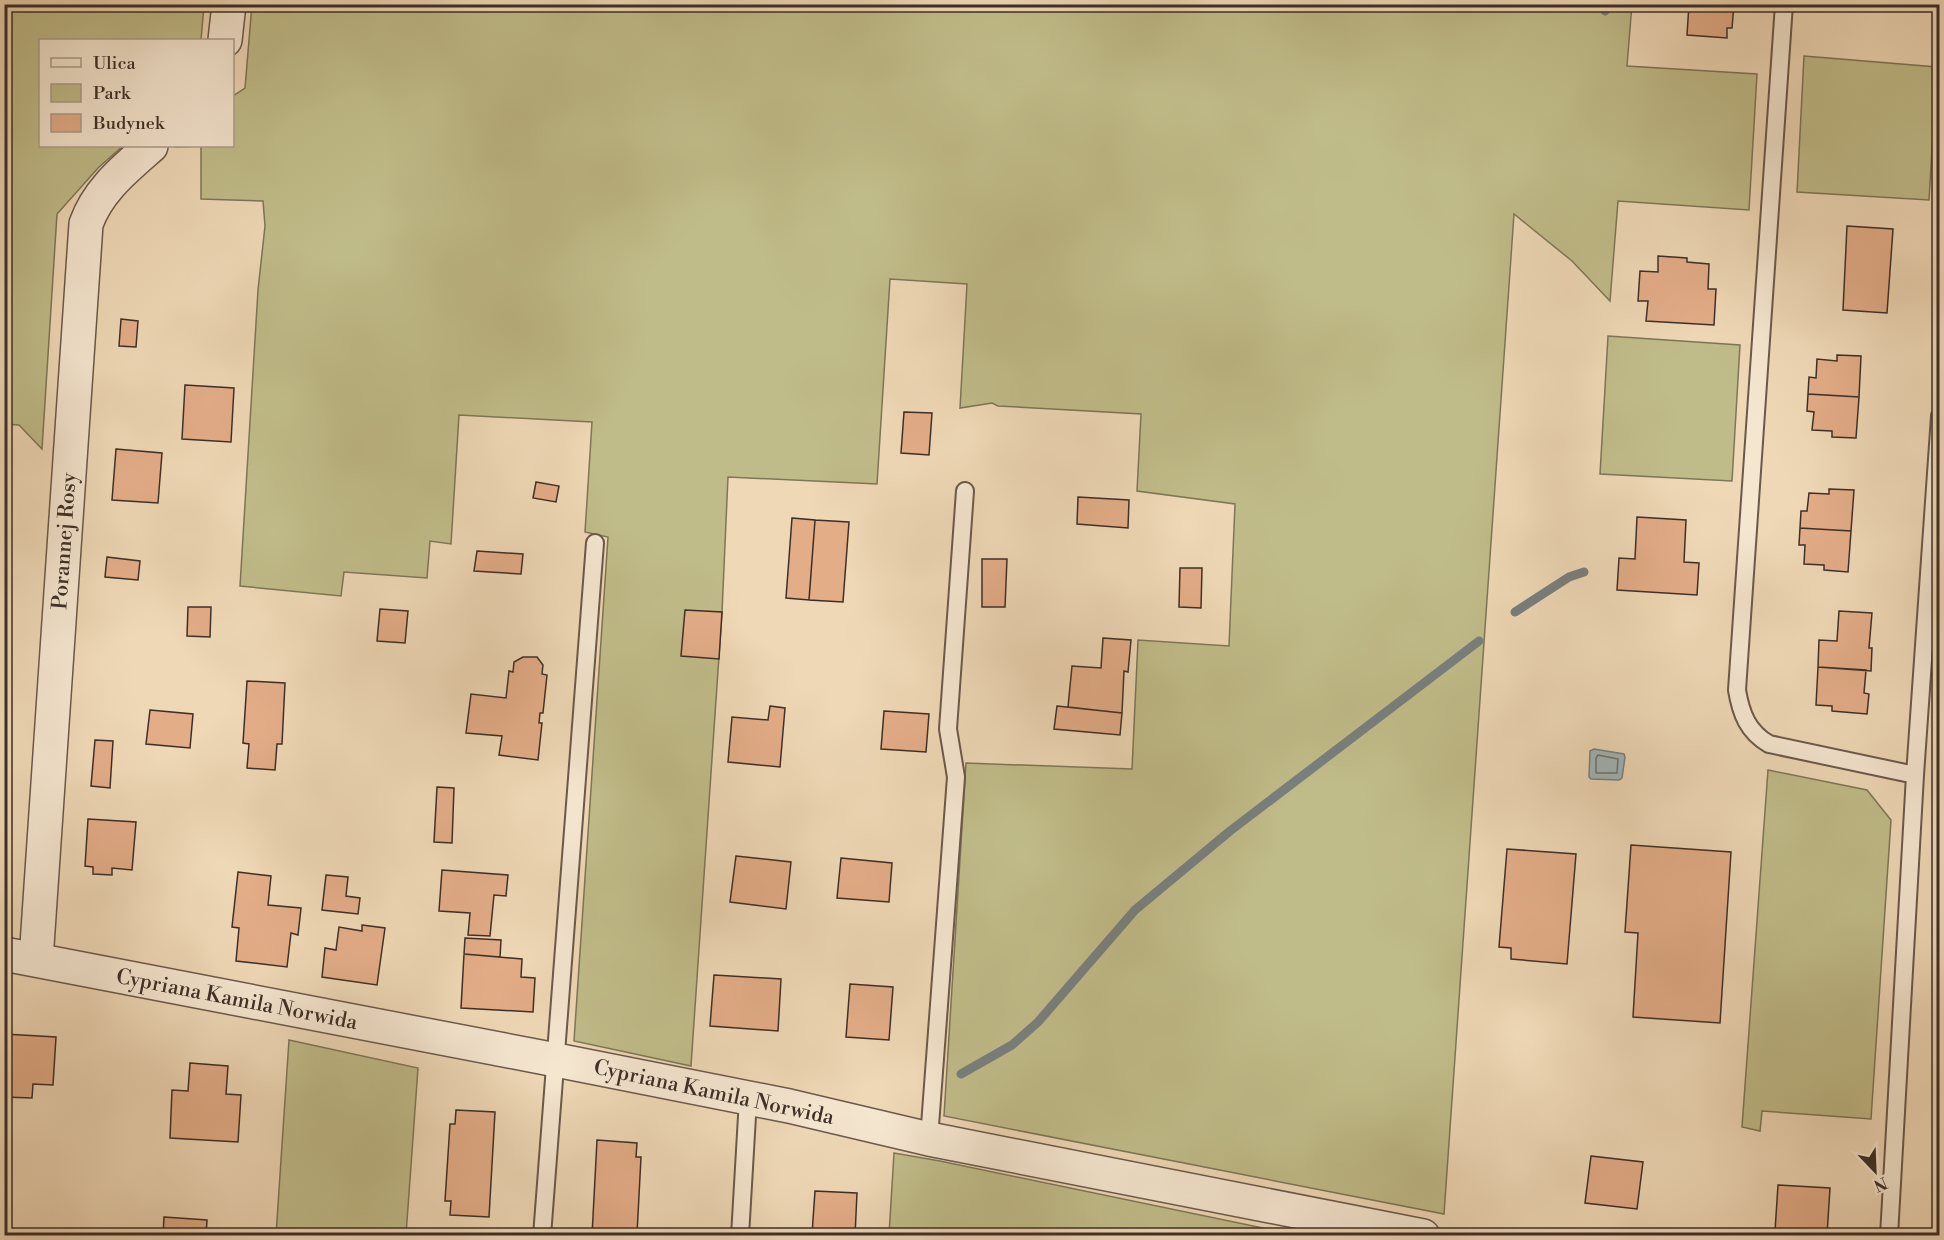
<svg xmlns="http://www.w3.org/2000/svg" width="1944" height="1240" font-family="'Libre Bodoni',serif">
	<rect width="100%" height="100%" fill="#efd8b6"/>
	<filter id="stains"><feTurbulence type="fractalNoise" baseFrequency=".00333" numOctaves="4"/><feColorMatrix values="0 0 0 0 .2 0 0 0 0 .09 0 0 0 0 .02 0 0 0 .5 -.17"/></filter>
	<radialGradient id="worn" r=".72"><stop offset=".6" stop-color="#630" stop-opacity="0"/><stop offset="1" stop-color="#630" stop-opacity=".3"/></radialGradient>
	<path fill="#c0bc89" stroke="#7e7658" stroke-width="1.5" d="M252 4H1632L1627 66 1757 74 1749 210 1618 201 1610 301 1572 261 1514 214 1444 1214 944 1116 966 763 1132 769 1138 640 1229 646 1235 504 1137 491 1141 414 998 406 992 403 960 408 967 284 890 279 877 484 728 477 722 612 691 1066 574 1041 608 537 585 532 592 422 459 415 451 544 430 541 427 578 344 572 341 596 240 586 258 290 265 226 263 201 201 199V146L176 147 177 146H232L233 96 245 88Z
		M4 5H204L201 40H40V146H123L98 168 57 214 42 449 19 425 5 424Z
		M1804 56 1937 67 1929 200 1797 192Z
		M1608 336 1740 345 1732 481 1600 474Z
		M1768 770 1867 790 1891 820 1871 1119 1762 1111 1760 1131 1742 1127Z
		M289 1040 418 1068 406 1235H276Z
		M894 1153 940 1161 1268 1229 1267 1235H889Z"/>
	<path fill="#a0b6ba" stroke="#78807f" stroke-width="1.5" d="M1594 749 1624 754 1625 757 1622 778 1619 780 1591 779 1589 777 1590 751Z"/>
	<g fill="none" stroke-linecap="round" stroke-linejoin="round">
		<path stroke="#6e7270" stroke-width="1.5" d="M1598 755 1618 759 1617 773H1596V758Z"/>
		<path stroke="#78807f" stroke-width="9" d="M1600 4 1605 11
			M1515 612 1569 577 1584 572
			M961 1074 1012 1045 1038 1022 1135 910 1230 831 1479 641"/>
	</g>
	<path fill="#e3ad88" stroke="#3d2f27" stroke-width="1.5" d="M1689 4H1734L1732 28H1727V38L1687 35Z
		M1847 226 1893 229 1887 313 1843 310Z
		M1658 256 1687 258V262L1709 264 1708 289H1716L1714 325 1646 321 1648 301H1638L1640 271 1658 272Z
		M121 319 138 321 136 347 119 346Z
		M1837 355 1861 356 1859 397 1808 394 1809 377 1816 378 1817 359 1837 361Z
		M185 385 234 388 231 442 182 439Z
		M1808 394 1859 397 1856 438 1832 437V431L1812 430 1814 412 1807 411Z
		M904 412 932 413 929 455 901 453Z
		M116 449 162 453 158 503 112 500Z
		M536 482 559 486 556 502 533 498Z
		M1829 489 1854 490 1851 531 1800 528 1801 511H1807L1809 493 1829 494Z
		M1078 497 1129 500 1128 528 1077 524Z
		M1637 517 1686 520 1684 562 1699 563 1697 595 1617 590 1619 558 1635 559Z
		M792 518 815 520 809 600 786 598Z
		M815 520 849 522 843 602 809 600Z
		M1800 528 1851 531 1848 572 1824 570V565L1804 564 1805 545H1799Z
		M477 551 523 554 521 574 474 571Z
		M107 557 140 561 138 580 105 577Z
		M982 559H1007L1005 607H982Z
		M1180 568H1202L1201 608 1179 607Z
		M188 607H211L210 637 187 636Z
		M380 609 408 611 405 643 377 641Z
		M685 610 722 612 719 659 681 656Z
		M1839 611 1872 613 1869 648H1872L1871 671 1818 667 1819 640 1837 641Z
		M1103 638 1131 640 1128 672 1124 671 1122 713 1068 707 1072 666 1101 668Z
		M523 657H537L543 665 542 674 547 675 543 713H540L539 723H542L538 760 499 755 502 736 466 733 471 694 506 698 509 671 513 672 514 662Z
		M1818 667 1866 670 1864 693 1869 694 1867 714 1832 711V706L1816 705Z
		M247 681 285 683 282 744H277L275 770 247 768 249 744 243 743Z
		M770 706 785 708 780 767 728 762 732 717 768 720Z
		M1057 706 1122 713 1120 735 1054 729Z
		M150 710 193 714 190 748 146 744Z
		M884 711 929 714 926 752 881 749Z
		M95 740 113 741 110 788 91 786Z
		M437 787 454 788 452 843 434 842Z
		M88 819 136 822 132 870 112 868V875L93 874V867L85 866Z
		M1631 845 1731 852 1720 1023 1633 1017 1638 933 1625 932Z
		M1507 849 1576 854 1567 964 1511 959V948L1499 947Z
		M736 856 791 862 786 909 730 902Z
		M841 858 892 863 889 902 837 898Z
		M442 870 508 875 506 896 494 895 490 936 468 935 470 913 439 911Z
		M238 872 271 876 268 905 301 908 298 935 291 933 287 967 236 961 239 928 232 927Z
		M326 875 348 877 346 896 360 898 358 914 322 910Z
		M362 925 385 928 377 985 322 977 325 948 336 950 339 927 362 931Z
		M465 938 501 940 500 957 464 954Z
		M464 954 522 959 521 977 535 978 533 1012 461 1008Z
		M714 975 781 979 778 1031 710 1026Z
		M850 984 893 987 889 1040 846 1037Z
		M4 1034 56 1037 53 1085 33 1084 32 1098 4 1097Z
		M190 1063 228 1066 226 1094 241 1095 238 1142 170 1138 172 1090 188 1091Z
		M456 1110 495 1112 489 1217 450 1215 451 1201H445L450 1124H455Z
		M597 1140 637 1143 636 1157H641L637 1234 592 1236Z
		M1591 1156 1643 1162 1637 1209 1585 1203Z
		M1778 1185 1830 1188 1827 1235 1775 1231Z
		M815 1191 857 1193 855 1236 812 1234Z
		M164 1217 207 1220 206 1236H163Z
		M748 1229 773 1230V1236H748Z"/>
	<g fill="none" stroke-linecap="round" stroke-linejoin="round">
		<defs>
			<path id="lane" d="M1784 4 1737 690C1741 714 1748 732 1769 744L1915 775
				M929 1139 956 777 948 729 965 491
				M542 1236 595 543
				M740 1236 748 1099
				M1889 1236 1915 775 1940 416"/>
			<path id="street" d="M225 40 229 4
				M4 954 556 1060 789 1106 929 1139 1423 1236
				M36 960 86 224C98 190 125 169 151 146"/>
		</defs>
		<use href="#lane" stroke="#6a594b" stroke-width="20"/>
		<use href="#street" stroke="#6a594b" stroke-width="36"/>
		<use href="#lane" stroke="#f5e6d0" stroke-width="16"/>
		<use href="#street" stroke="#f5e6d0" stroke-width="33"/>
	</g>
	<g text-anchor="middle" stroke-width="4.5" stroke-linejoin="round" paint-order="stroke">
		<g font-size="21" fill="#3d2f27" stroke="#f5e6d0">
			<text transform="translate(64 541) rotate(-86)" y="7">Porannej Rosy</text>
			<text transform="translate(237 999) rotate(11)" y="7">Cypriana Kamila Norwida</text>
			<text transform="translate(714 1092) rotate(12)" y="7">Cypriana Kamila Norwida</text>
		</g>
	</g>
	<rect width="1944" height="1240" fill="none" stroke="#efd8b6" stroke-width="24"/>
	<rect x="6" y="6" width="1932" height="1228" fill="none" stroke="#3d2f27" stroke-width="3"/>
	<rect x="12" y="12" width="1920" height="1216" fill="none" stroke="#3d2f27" stroke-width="1.5"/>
	<rect x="39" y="39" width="195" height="108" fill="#f5e6d0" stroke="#ab9d8c" stroke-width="1.5"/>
	<rect x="51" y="58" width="30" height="9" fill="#f5e6d0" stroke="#ab9d8c" stroke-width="1.5"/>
	<text x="93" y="69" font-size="18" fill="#3d2f27">Ulica</text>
	<rect x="51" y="84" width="30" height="18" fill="#c0bc89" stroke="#ab9d8c" stroke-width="1.5"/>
	<text x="93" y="99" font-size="18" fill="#3d2f27">Park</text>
	<rect x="51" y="114" width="30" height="18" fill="#e3ad88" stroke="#ab9d8c" stroke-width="1.5"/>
	<text x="93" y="129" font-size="18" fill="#3d2f27">Budynek</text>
	<g transform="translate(1875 1171) rotate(157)" stroke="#f5e6d0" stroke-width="4.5" paint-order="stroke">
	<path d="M0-4.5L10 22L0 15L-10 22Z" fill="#3d2f27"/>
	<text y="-9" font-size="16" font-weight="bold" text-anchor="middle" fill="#3d2f27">N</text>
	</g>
	<rect width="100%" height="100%" filter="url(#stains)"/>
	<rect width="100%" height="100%" fill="url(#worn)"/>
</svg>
